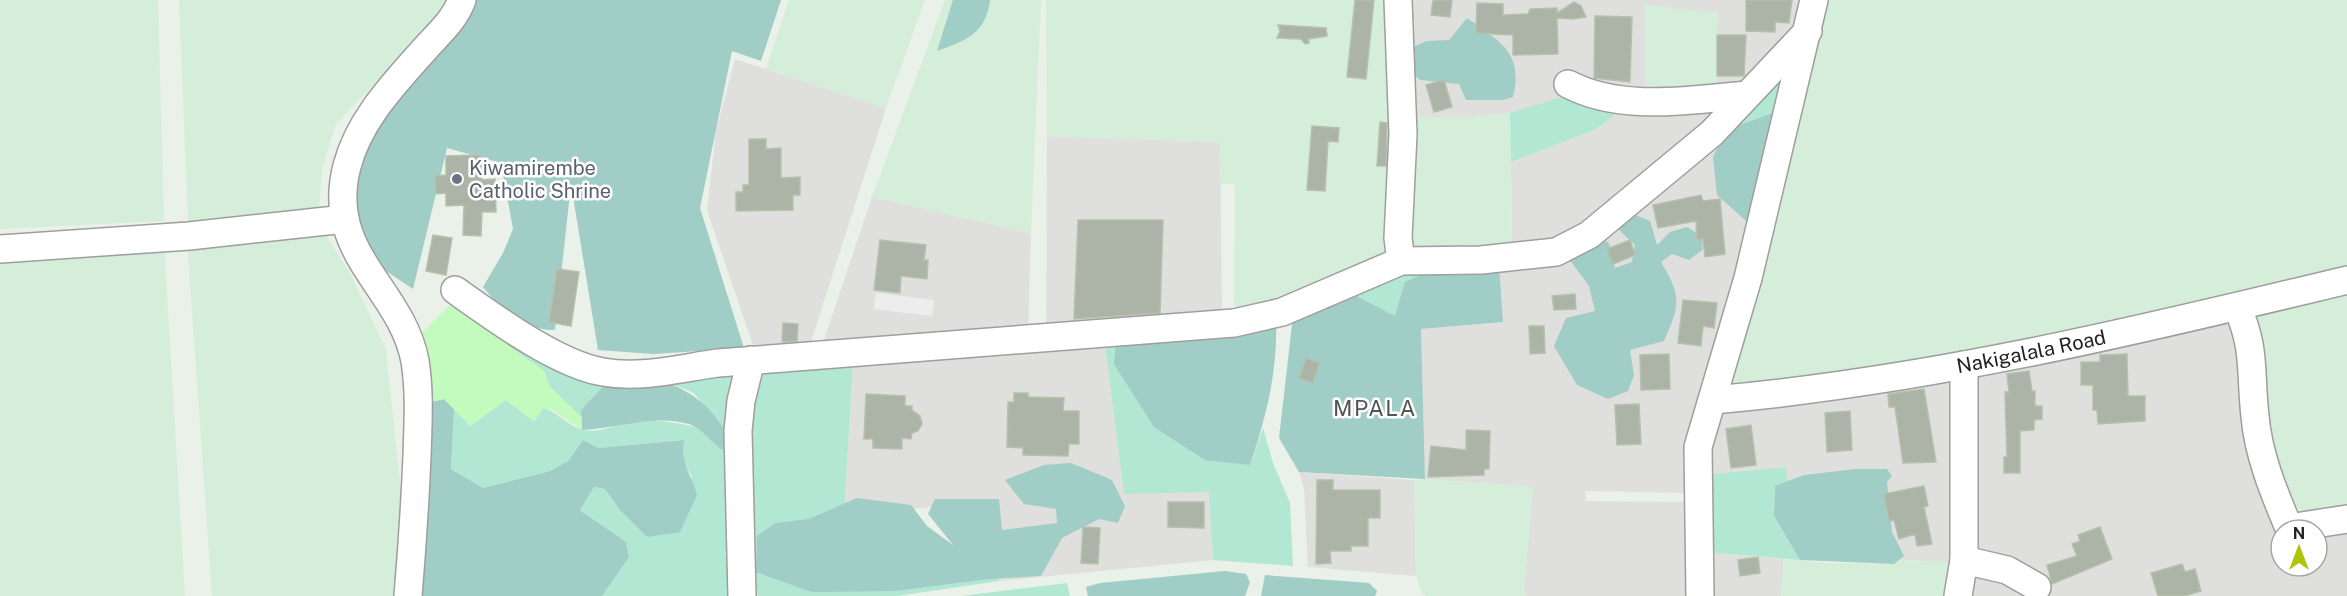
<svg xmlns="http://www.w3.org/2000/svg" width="2347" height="596" font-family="'Public Sans',sans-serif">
	<rect width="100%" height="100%" fill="#eaf1e8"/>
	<path fill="#dfdfde" d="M1403 0H1806L1798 35 1745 92 1716 94 1718 33 1645 5V97L1585 88 1519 112 1473 117H1408Z
		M735 59 886 108 808 351 756 354 707 210 716 131Z
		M1726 103 1706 130 1553 247 1512 248 1511 162 1597 129 1627 105Z
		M1726 130 1754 228 1692 493 1585 491 1586 501 1687 502 1691 596H1526L1524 589 1533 487 1425 479 1421 329 1503 322 1499 265 1568 254Z
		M1047 136 1220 142 1222 317 1046 330Z
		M872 197 1031 233 1028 333 822 346Z
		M2231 322 2281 531V566H2317V530L2347 526V596H1964L1971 367Z
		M1105 345 1124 493 1210 492 1213 560 999 581V499L844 517 853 362Z
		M1960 370 1966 563 1887 559 1876 475 1786 481 1785 467 1703 475 1722 399Z
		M1299 472 1414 480 1416 576 1308 567 1304 488Z
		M1706 552 1784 559 1781 596H1707Z"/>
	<path fill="#d5eeda" d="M0 0H158L164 221 0 229Z
		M179 0H446L433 22 336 124 322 169 319 213 188 223Z
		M789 0H925L886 108 766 69Z
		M945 0H1041L1031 233 872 197Z
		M1046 0H1391V255L1253 311 1240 313 1234 304 1235 184H1221L1220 142 1047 136Z
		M1821 0H2347V272L1827 383 1736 388 1732 382Z
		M1645 5 1718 13 1716 94 1645 97Z
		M1510 113 1512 248 1408 251V117H1473Z
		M322 228 351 275 386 350 405 531 399 596H212L187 241Z
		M164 243 185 596H0V252Z
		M2347 288V512L2309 518 2285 496 2275 455 2261 390 2256 317 2259 309Z
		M1425 479 1533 487 1524 589 1526 596H1427L1422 594 1416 576 1414 480Z
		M1784 559 1830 563 1894 564 1899 560 1966 563 1953 596H1781Z"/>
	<path fill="#b2e7d3" d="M1794 56 1778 111 1726 130Z
		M1574 93 1627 105 1597 129 1511 162 1510 113Z
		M1441 266 1395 316 1351 293 1383 275Z
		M505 335 609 380 581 410 582 418 550 387 544 371 507 345Z
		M1116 342 1250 465 1263 428 1273 463 1290 503 1293 566 1213 560 1209 492 1124 494 1105 345Z
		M853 362 844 517 999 577V581L897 596H759L748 590 743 428 757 367Z
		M744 366 729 596H602L629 557 626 542 580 510 594 487 605 489 620 510 692 477 681 458 683 440 598 448 583 440 568 461 550 471 483 488 451 469 454 408 470 426 506 400 534 421 543 408C558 412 569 427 583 430 601 434 621 422 638 421 670 419 699 427 729 436L694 393 655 377Z
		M1786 467 1787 482 1775 486 1774 516 1800 560 1706 552 1703 475Z
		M1067 583 1070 596H961Z"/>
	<path fill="#a0cdc5" d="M475 0H781L761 61 732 51 700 208 744 348 653 354 598 350 571 184 555 330C520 330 504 312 483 287L503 253 513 229 501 163 447 148 413 289 371 261 346 194 363 134 470 16Z
		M953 0H990C986 34 965 41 937 51Z
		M1467 18C1499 41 1524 52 1513 97L1503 100H1466L1459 84 1420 80 1407 69 1406 50 1427 41 1449 40Z
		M1778 111 1754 228 1717 195 1713 157 1726 130Z
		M1633 214 1650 221 1657 245 1670 232 1687 227 1703 237 1702 250 1689 260 1672 254 1661 262C1682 297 1680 304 1664 341L1630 350 1634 375 1628 391 1608 399 1577 385 1554 346 1566 318 1595 311 1589 286 1569 259 1601 239 1609 243 1615 268 1632 262 1635 245 1617 228Z
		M1499 265 1503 322 1421 329 1425 479 1299 472 1279 438 1293 316 1351 293 1395 316 1405 282 1441 266Z
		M1276 320C1278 370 1266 418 1250 465L1205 460 1154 427 1114 364 1116 342Z
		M655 377C695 394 705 400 729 436L722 450C713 443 700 427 689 424 654 414 618 428 582 430L581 410 609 380Z
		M444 399 454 408 451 469 483 488 550 471 568 461 583 440 598 448 684 440C680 464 691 473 697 495L680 532 647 537 620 510 605 489 594 487 580 510 626 542 629 557 602 596H414L430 402Z
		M1071 463 1112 480 1125 506 1118 523 1099 519 1062 538 1041 576 989 579 895 591 812 592 756 572 757 536 776 523 809 519 857 498 911 505 927 526 953 545 928 514 935 499H999L1002 530 1057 523 1056 509 1024 504 1005 480 1044 465Z
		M1856 469H1887L1892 476 1887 482 1892 532 1904 556 1894 564 1800 560 1774 516 1775 486 1804 475Z
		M1225 571 1246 574 1250 582 1245 596H1088L1086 587 1100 583Z
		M1265 575 1369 583 1377 591 1375 596H1261Z"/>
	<path fill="#c2fbbd" d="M453 302 505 335 507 345 544 371 550 387 582 418V430L554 411 543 408 534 421 506 400 470 426 444 399 430 402 411 437 400 355Z"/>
	<path fill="#ededed" d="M876 293 934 300 932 316 874 309Z"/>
	<path fill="#acb3a7" stroke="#b5c2ab" stroke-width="1.5" d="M1355 0H1374L1366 79 1347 77Z
		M1433 0H1452L1450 17 1431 15Z
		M1746 0H1792L1789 23 1775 22V32L1746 31Z
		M1574 2 1581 6 1586 17 1574 19 1557 18 1558 54 1513 55V35L1476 33 1477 3 1503 4V15L1528 14 1530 9 1557 8V13Z
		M1595 16 1632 17 1630 82 1594 78Z
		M1278 25 1326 28 1327 36 1308 39 1309 43 1305 44 1301 39 1277 38 1280 31Z
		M1717 35H1746L1744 76H1717Z
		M1444 80 1452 107 1434 112 1426 85Z
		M1380 122 1387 123 1386 166H1377Z
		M1312 126 1339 128 1338 142 1328 141 1325 191 1307 190Z
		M749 139H766V149L781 148V178L800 177V195H793V210L736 211V192H743V185H749Z
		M481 155 482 180 495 179 496 212H482L481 236 463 235 464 205 446 206V193L436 194 435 176 446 175V156Z
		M1701 195 1703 201 1720 199 1725 254 1705 257 1703 239H1697L1696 221 1658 228 1653 205Z
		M1078 220H1163L1160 313 1074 319Z
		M433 235 452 238 446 275 426 271Z
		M880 240 926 245 924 260H928L927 279 901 276 900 293 874 290Z
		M1630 240 1635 255 1613 264 1607 249Z
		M557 269 579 272 571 326 549 322Z
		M1575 294 1576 309 1554 310 1552 296Z
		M1683 300 1717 303 1714 328 1703 326 1701 346 1678 343Z
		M783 323 798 324 797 341 782 342Z
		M1529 326H1544L1545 353 1530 354Z
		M1669 354 1670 389 1641 390 1640 355Z
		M2127 354 2128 396H2145V421L2098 424 2097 410H2093V385H2081V362H2100V355Z
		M1306 358 1320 363 1313 383 1299 378Z
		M2029 371 2032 391H2035V406H2042V419L2034 420V430L2020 431V473H2004V457H2007L2005 392H2009L2007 374Z
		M1924 389 1936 462 1903 463 1895 407H1889L1888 394Z
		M1014 393H1028V397L1064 398 1063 411H1079V444H1069L1068 456 1023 455V448L1007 447 1008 402H1014Z
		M866 394 905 396V406H912V410L920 416 922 424 918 431 912 433 911 439 902 438V449L873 448V439H864Z
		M1639 404 1641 444 1617 445 1615 405Z
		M1850 411 1852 450 1827 452 1825 413Z
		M1751 425 1756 465 1731 468 1726 429Z
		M1466 430 1490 431 1489 469H1484V475L1428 477 1431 446 1466 450Z
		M1317 480H1333V490H1380V518H1368V546H1351V551H1330L1331 563 1316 564Z
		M1924 486 1928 506 1924 507 1932 544 1917 546 1915 534 1899 539 1894 520 1889 521 1884 494Z
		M1168 502H1204V528L1168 527Z
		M1083 527 1100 528 1098 564 1081 563Z
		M2100 527 2112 559 2052 584 2047 565 2077 556 2072 544 2080 541 2078 535Z
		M1758 557 1760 573 1740 576 1738 560Z
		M2182 564 2185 572 2195 569 2201 591 2185 596H2158L2151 573Z"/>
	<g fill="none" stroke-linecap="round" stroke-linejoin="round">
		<defs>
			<g id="minor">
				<path d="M1398 0 1403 134 1398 238 1401 261"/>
				<path d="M1568 84C1621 112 1690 100 1747 95"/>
				<path d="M0 249 189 236 345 219"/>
				<path d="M455 290C493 317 558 365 603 372 640 379 681 368 718 363L1234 323 1282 312 1401 261 1481 260 1556 252 1589 235 1712 133 1808 31"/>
				<path d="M2237 307C2256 348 2250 374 2255 416 2258 454 2274 493 2289 528L2347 519"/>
				<path id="s1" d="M1713 400C1928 381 2137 331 2347 280"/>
				<path d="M1964 560V365"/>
				<path d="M408 596C412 549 415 503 417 456 418 424 420 392 415 361 401 287 324 254 347 166 359 120 393 85 424 50 438 34 454 21 462 0"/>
				<path d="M742 596 738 431 741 401 751 360"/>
				<path d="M1700 596 1698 447 1748 278 1814 0"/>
				<path d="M1958 596 1964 560 2007 570 2037 587"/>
			</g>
		</defs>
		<use href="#minor" stroke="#9e9e9e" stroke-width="30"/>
		<use href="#minor" stroke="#fff" stroke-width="27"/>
	</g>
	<circle fill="#6b7280" stroke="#fff" stroke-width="2" cx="457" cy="179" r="6"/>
	<g text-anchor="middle" stroke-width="5" stroke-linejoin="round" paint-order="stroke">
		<g font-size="20" fill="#5b616d" stroke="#fff" text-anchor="start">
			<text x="469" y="175">Kiwamirembe<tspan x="469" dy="23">Catholic Shrine</tspan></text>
		</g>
		<g font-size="20" fill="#212121" stroke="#fff">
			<text dy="7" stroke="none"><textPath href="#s1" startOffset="322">Nakigalala Road</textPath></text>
		</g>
		<g font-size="22" letter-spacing="1.5" fill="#545454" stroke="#fff">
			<text x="1375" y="416">MPALA</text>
		</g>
	</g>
	<g transform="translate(2299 548)"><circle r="28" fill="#ffffff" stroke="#a6a6a6" stroke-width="1.5"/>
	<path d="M0-4.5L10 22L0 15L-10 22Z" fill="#afc50d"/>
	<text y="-9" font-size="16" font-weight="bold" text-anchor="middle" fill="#212121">N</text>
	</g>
</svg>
